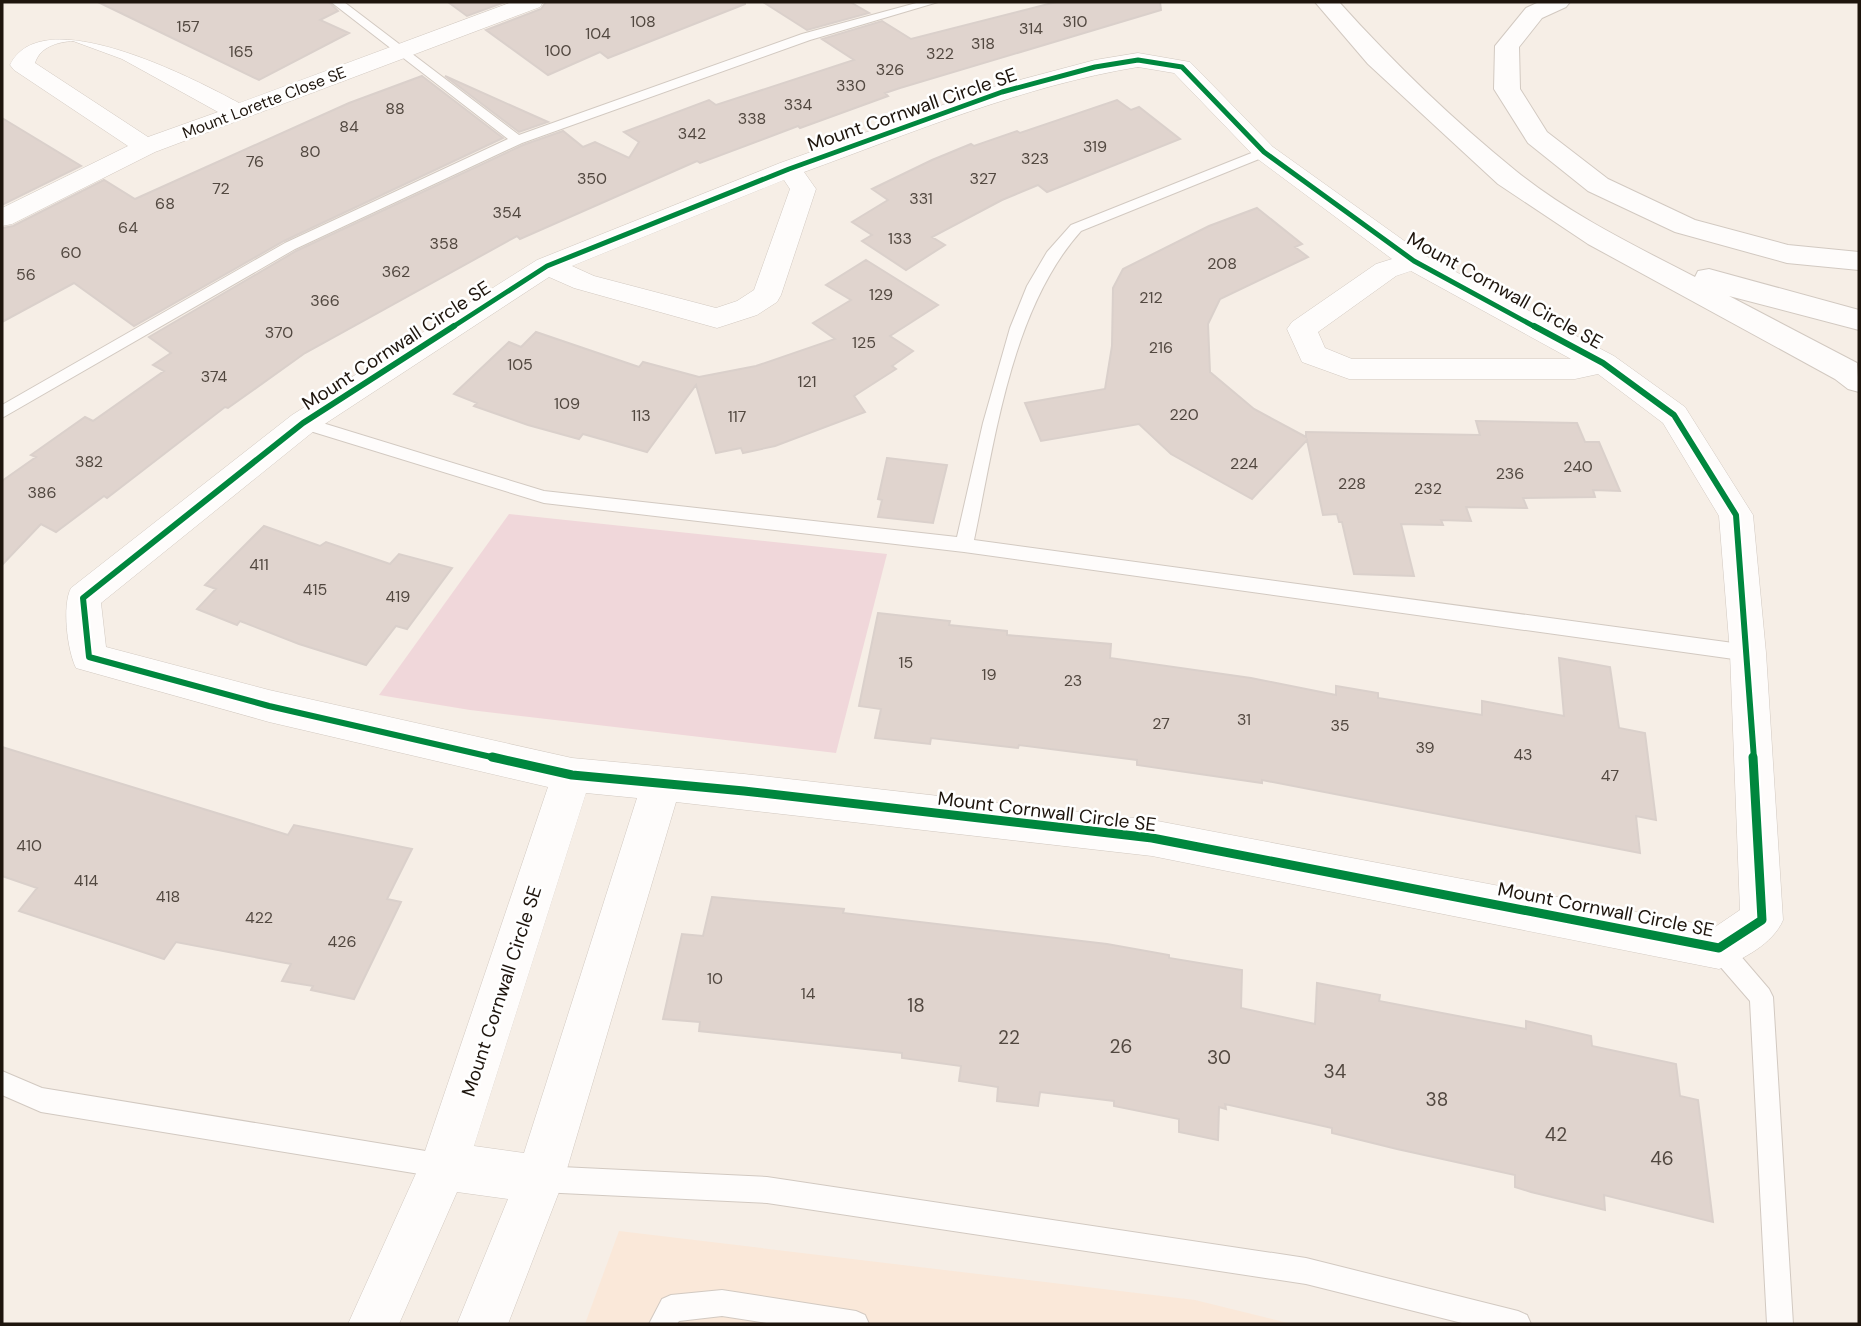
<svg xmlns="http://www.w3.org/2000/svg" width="1861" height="1326" font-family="'DM Sans',sans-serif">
	<rect width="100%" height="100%" fill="#f6eee6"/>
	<path fill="#fae8d9" d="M619 1231 1195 1300 1292 1324H585Z"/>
	<path fill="#f0d7da" d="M509 514 887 554 836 753 470 710 379 695Z"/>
	<path fill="#e0d4ce" stroke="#dad0cb" stroke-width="2" d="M98 2H329L338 11 320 20 349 33 259 80Z
		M448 2H505L467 16Z
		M546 2H745V4L608 58 600 52 548 75 486 30 541 9Z
		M763 2H850L869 13 807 30Z
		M1056 2H1160L1161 10 900 88 885 93 888 96 800 128 798 126 700 163 697 161 520 239 517 236 305 353 228 408 225 407 107 498 104 496 56 532 41 524 2 565V481L36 457 31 455 85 417 93 421 164 371 153 365 171 353 149 337 296 251 523 145 563 131 583 147 595 142 629 158 639 142 624 132 709 100 716 105 854 60 822 39 882 21 911 39Z
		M422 76 503 138 284 241 134 326 74 283 2 322V228L13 226 104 180 135 199 349 103Z
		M445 76 548 122 519 132Z
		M1117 100 1131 110 1139 107 1180 139 1047 192 1038 185 1002 200 932 237 945 245 906 270 862 241 872 235 852 222 888 200 872 189 932 160 971 144 974 146 1017 131 1020 133Z
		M2 118 81 166 2 205Z
		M1257 208 1302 244 1295 247 1308 257 1220 299 1208 324 1210 372 1254 409 1306 437V432L1480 435 1476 421 1577 423 1585 442H1599L1620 491 1593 490 1595 497 1523 498 1527 508 1466 507 1471 521 1441 520 1443 525 1401 524 1414 576 1354 574 1342 522H1339L1337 514 1323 515 1307 440 1252 499 1171 454 1139 424 1041 441 1025 403 1105 389 1112 346 1113 288 1123 269 1209 226Z
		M866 260 938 305 890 336 913 351 892 366 896 369 854 396 865 412 775 446 743 453 741 448 716 453 696 385 647 452 583 434 579 439 528 425 474 406 477 403 454 394 509 342 521 347 536 332 639 367 643 362 699 377 756 366 835 339 813 323 851 300 826 285Z
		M887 458 947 465 933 523 878 517 882 500 878 499Z
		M264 526 320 546 326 542 390 564 399 554 452 568 407 629 396 626 366 665 299 644 240 621 237 625 197 609 216 589 205 585Z
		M878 613 950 621 949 625 1007 631V635L1111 644 1110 658 1251 678 1336 695V686L1378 693V698L1482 715V701L1564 716 1559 658 1610 667 1619 728 1645 733 1656 820 1636 816 1640 853 1262 780V783L1137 765V760L1019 745 1018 748 931 738 930 744 875 738 881 709 859 706Z
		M2 747 288 835 294 825 412 849 387 899 401 902 354 999 311 990 313 986 282 981 291 964 176 942 164 959 19 911 37 888 2 876Z
		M712 897 844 909 843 913 1107 944 1169 955V958L1242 970 1241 1008 1315 1024 1317 983 1380 995 1379 1001 1526 1029V1021L1591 1036 1592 1046 1676 1064 1680 1096 1698 1100 1713 1222 1604 1195 1605 1210 1531 1192 1515 1187V1175L1397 1149 1332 1133V1128L1225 1104 1226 1109 1219 1107 1218 1140 1179 1132V1119L1114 1106V1101L1040 1092 1038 1106 997 1101 998 1087 959 1081 961 1066 902 1058V1053L699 1031 700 1022 663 1019 682 934 703 936Z"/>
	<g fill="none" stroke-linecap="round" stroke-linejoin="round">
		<defs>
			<path id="lane" d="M331 2H344L519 135 802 34 920 2H938L810 40 522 143 295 249 2 418V405L285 243 508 139Z
				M1264 148 1271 152 1269 155 1081 231C1011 309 995 440 974 540L1748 645 1755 647 1758 653 1755 659 1748 661 964 552 544 503 297 427 295 423 303 417 544 491 957 537 983 423 1010 328 1027 286 1047 252 1071 225Z
				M1719 937 1727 940 1769 989 1773 997 1793 1324H1767L1750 1001 1711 956 1708 948 1711 940Z
				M2 1071 42 1088 444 1154 453 1157 456 1166 453 1175 444 1178 41 1112 2 1095Z
				M540 1166 767 1177 1306 1258 1518 1311 1527 1315 1531 1324H1466L1306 1284 767 1203 540 1192 531 1188 527 1179 531 1170Z
				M722 1290 856 1311 865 1315 869 1324H773L722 1316 679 1321 677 1324H649L662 1299 671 1295Z"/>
			<path id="street" d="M512 2H543L540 7 155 152 12 224 2 226V208L128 146 14 70 10 65C41 0 191 77 239 103ZM73 41 122 59 218 112 148 137 35 63C40 47 57 42 73 41Z
				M1138 53 1190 62 1273 147 1424 255 1614 356 1685 407 1753 515 1766 653 1783 920C1773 944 1743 959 1719 969L1152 856 676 802 564 1179 508 1324H457L508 1199 457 1192 399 1324H348L422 1160 548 787 269 722 76 668C67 650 62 605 71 588L292 415 537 260 780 163 993 87 1095 60ZM1138 67 1174 73 1255 157 1392 259 1376 264 1292 322 1287 329 1302 362 1349 379H1575L1598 374 1663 423 1719 516 1730 653 1740 910 1715 927 1152 820 744 774 572 758 269 690 106 647 101 603 314 431 549 277 574 288 717 328 757 315 777 302 781 295 816 189 804 172C914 132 1023 86 1138 67ZM784 180 790 189 754 290 737 301 716 308 594 276 572 266ZM1411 271 1571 359H1352L1325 348 1318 332 1396 276ZM586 793 637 798 524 1153 474 1146Z"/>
			<path id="highway" d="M1315 2H1339C1393 62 1453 120 1516 171 1569 214 1635 246 1695 277L1698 271 1709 269 1859 310V330L1729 296 1857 363 1859 392 1848 389 1835 379 1588 244 1498 184 1368 64Z
				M1539 2H1570L1566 7 1542 18 1519 47 1520 89 1547 132 1608 179 1695 220 1788 245 1859 252V270L1787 263 1675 232 1588 191 1528 143 1494 89 1495 46 1526 8Z"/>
		</defs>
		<use href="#lane" stroke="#d2c9c1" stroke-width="2"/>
		<use href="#street" stroke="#d2c9c1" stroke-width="1"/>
		<use href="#highway" stroke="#d2c9c1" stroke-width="2"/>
		<use href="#lane" fill="#fefcfb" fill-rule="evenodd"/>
		<use href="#street" fill="#fefcfb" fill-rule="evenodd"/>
		<use href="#highway" fill="#fefcfb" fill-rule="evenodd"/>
		<defs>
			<path id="cycleway-far2" d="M451 328 547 266 789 169 1002 92 1095 67 1138 60 1182 67 1264 152 1414 261 1537 328"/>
			<path id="cycleway-far1" d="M454 326 303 423 83 598 89 657 269 706 500 759
				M1534 326 1603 363 1674 415 1736 515 1754 759"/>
			<path id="cycleway" d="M492 757 572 775 744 791 1152 838 1719 948 1762 920 1753 757"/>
		</defs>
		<use href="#cycleway-far2" stroke="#fff" stroke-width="8"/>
		<use href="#cycleway-far1" stroke="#fff" stroke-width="10"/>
		<use href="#cycleway" stroke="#fff" stroke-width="13"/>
		<use href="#cycleway-far2" stroke="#00873e" stroke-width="5"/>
		<use href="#cycleway-far1" stroke="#00873e" stroke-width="6"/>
		<use href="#cycleway" stroke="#00873e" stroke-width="9"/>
	</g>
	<g text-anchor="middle" stroke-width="5" stroke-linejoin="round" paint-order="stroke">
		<g font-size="16" fill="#524840">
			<text x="643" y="27">108</text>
			<text x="1075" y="27">310</text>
			<text x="188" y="32">157</text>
			<text x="1031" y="34">314</text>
			<text x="598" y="39">104</text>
			<text x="983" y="49">318</text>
			<text x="558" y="56">100</text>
			<text x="241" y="57">165</text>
			<text x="940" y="59">322</text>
			<text x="890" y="75">326</text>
			<text x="851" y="91">330</text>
			<text x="798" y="110">334</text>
			<text x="395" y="114">88</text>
			<text x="752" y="124">338</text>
			<text x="349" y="132">84</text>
			<text x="692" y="139">342</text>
			<text x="1095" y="152">319</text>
			<text x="310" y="157">80</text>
			<text x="1035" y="164">323</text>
			<text x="255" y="167">76</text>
			<text x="592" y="184">350</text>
			<text x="983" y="184">327</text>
			<text x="221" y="194">72</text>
			<text x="921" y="204">331</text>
			<text x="165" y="209">68</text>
			<text x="507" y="218">354</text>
			<text x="128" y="233">64</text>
			<text x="900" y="244">133</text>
			<text x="444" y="249">358</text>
			<text x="71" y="258">60</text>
			<text x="1222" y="269">208</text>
			<text x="396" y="277">362</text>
			<text x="26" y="280">56</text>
			<text x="881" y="300">129</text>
			<text x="1151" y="303">212</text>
			<text x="325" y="306">366</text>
			<text x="279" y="338">370</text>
			<text x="864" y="348">125</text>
			<text x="1161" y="353">216</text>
			<text x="520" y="370">105</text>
			<text x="214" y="382">374</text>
			<text x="807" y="387">121</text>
			<text x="567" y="409">109</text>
			<text x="1184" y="420">220</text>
			<text x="641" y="421">113</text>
			<text x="737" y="422">117</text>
			<text x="89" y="467">382</text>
			<text x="1244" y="469">224</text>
			<text x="1578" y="472">240</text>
			<text x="1510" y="479">236</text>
			<text x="1352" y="489">228</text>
			<text x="1428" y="494">232</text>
			<text x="42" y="498">386</text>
			<text x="259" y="570">411</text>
			<text x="315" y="595">415</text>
			<text x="398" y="602">419</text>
			<text x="906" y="668">15</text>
			<text x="989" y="680">19</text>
			<text x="1073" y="686">23</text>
			<text x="1244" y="725">31</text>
			<text x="1161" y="729">27</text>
			<text x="1340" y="731">35</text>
			<text x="1425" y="753">39</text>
			<text x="1523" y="760">43</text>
			<text x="1610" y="781">47</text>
			<text x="29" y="851">410</text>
			<text x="86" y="886">414</text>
			<text x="168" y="902">418</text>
			<text x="259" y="923">422</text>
			<text x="342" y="947">426</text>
			<text x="715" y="984">10</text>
			<text x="808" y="999">14</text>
		</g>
		<g font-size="16" fill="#1e150d" stroke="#fff">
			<text transform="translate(264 102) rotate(-21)" y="6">Mount Lorette Close SE</text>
		</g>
		<g font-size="19" fill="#1e150d" stroke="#fff">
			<text transform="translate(912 109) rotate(-19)" y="7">Mount Cornwall Circle SE</text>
			<text transform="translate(1505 290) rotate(29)" y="7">Mount Cornwall Circle SE</text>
			<text transform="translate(396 345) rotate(-33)" y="7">Mount Cornwall Circle SE</text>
			<text transform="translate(1047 811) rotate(7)" y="7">Mount Cornwall Circle SE</text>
			<text transform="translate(1606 909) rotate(11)" y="7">Mount Cornwall Circle SE</text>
			<text transform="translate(501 991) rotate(-72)" y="7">Mount Cornwall Circle SE</text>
		</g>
		<g font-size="19" fill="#524840">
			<text x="916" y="1012">18</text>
			<text x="1009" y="1044">22</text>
			<text x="1121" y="1053">26</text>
			<text x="1219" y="1064">30</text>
			<text x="1335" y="1078">34</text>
			<text x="1437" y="1106">38</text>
			<text x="1556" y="1141">42</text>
			<text x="1662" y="1165">46</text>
		</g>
	</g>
	<rect width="1861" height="1326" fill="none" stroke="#1e150d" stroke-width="7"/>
</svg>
